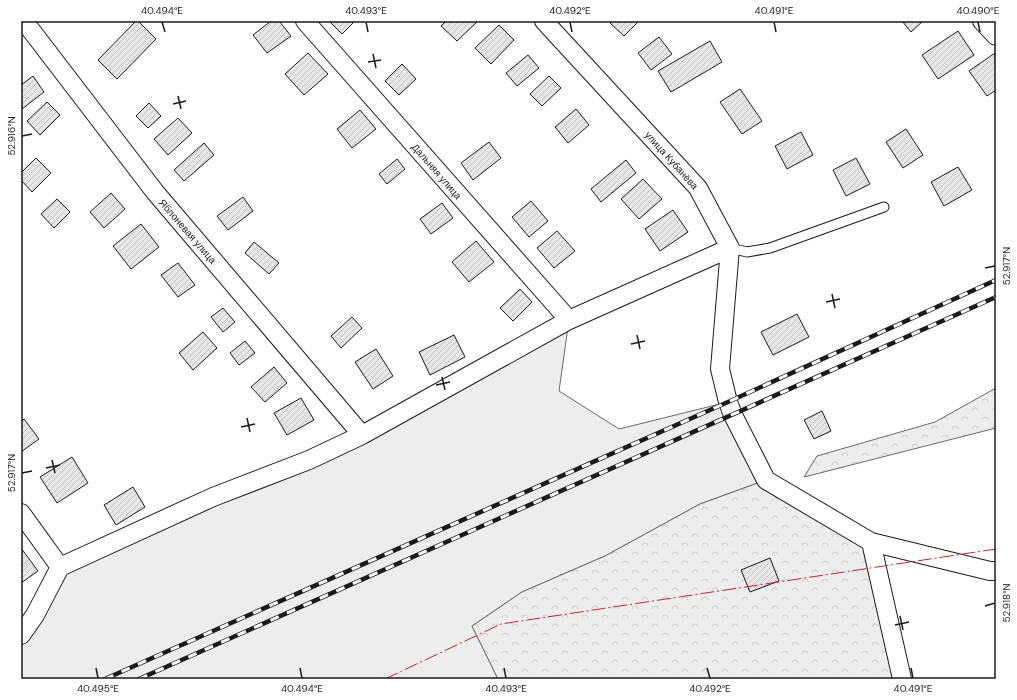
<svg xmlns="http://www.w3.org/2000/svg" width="1017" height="700" font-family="'DM Sans',sans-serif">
	<defs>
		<pattern id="forest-crowns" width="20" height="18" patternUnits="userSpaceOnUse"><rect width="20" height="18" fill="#ededed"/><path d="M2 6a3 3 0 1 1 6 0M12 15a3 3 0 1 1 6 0" fill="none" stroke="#cbcbcb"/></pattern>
		<pattern id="building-hatch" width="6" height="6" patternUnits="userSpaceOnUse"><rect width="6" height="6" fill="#e6e6e6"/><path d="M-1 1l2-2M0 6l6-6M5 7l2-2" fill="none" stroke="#c5c5c5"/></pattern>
	</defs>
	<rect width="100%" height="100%" fill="#fff"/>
	<path fill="#ededed" stroke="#6a6a6a" d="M569 320 559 391 619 429 728 402 766 480 700 504 605 556 522 592 472 626 498 679H21V635L60 567 309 460Z"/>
	<path fill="url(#forest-crowns)" stroke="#6a6a6a" d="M996 388V428L804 477 817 456 935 422Z
		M766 480 871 542 902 679H498L472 626 522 592 605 556 700 504Z"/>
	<path fill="url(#building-hatch)" stroke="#1a1a1a" d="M136 21H138L156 39 117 79 98 60Z
		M271 21H279L291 36 267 53 253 35Z
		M329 21H355L342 34Z
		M446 21H478L457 41 441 26Z
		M612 21H639L624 36 610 23Z
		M902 21H923L911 32Z
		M499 25 514 40 491 64 475 48Z
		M958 31 974 55 938 79 922 55Z
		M659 37 672 54 651 70 638 53Z
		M710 41 722 62 671 92 658 71Z
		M308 53 328 74 304 95 285 74Z
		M995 53 996 90 987 96 969 71Z
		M528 55 539 68 517 86 506 73Z
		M402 64 416 79 399 95 385 81Z
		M33 76 44 92 22 109 21 85Z
		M549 76 561 88 542 106 530 94Z
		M740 89 762 121 742 134 720 102Z
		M47 102 60 115 40 135 27 121Z
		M149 103 161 116 148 128 136 116Z
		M576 109 589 125 568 143 555 127Z
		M360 110 376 129 352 148 337 129Z
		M178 118 192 133 168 155 154 139Z
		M906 129 923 155 903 168 886 142Z
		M801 132 813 155 787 169 775 146Z
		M489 142 501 158 473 180 461 163Z
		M204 143 214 155 184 181 174 170Z
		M36 158 51 173 32 192 21 180V173Z
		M856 158 870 184 846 196 833 170Z
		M397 159 405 169 387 184 379 174Z
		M626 160 636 173 601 202 591 189Z
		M958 167 972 190 944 206 931 182Z
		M643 179 662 199 639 219 621 199Z
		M111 193 125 209 104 228 90 212Z
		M243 197 253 211 228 230 217 216Z
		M57 199 70 212 54 228 41 214Z
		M531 201 548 221 529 237 512 217Z
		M442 203 453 218 431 234 420 219Z
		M673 210 688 232 660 251 645 229Z
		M141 224 159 247 131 269 113 246Z
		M557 231 575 251 554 268 537 248Z
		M476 241 494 262 469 282 452 262Z
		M254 242 279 263 269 274 245 253Z
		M178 263 195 285 178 297 161 275Z
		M520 289 532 302 513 321 500 308Z
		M223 308 235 322 223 332 211 317Z
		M797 314 809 337 773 355 761 332Z
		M352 317 362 328 341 348 331 336Z
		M203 332 217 348 193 370 179 353Z
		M454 335 465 357 430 375 419 352Z
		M245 341 255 353 239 365 230 353Z
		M376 349 393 376 373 389 355 362Z
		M274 367 287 383 265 402 251 387Z
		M301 398 314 420 287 435 274 413Z
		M822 411 831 431 814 439 804 420Z
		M24 419 39 439 21 452V422Z
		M72 457 88 483 57 503 40 477Z
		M133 487 145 507 116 525 104 505Z
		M21 548 38 571 21 583Z
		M770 558 779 581 750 592 741 570Z"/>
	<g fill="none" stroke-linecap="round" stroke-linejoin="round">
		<defs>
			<path id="service" d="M730 248 747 252 770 248 884 207"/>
			<path id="minor" d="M24 21 155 192 362 435
				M305 21 569 320
				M544 21 698 188 730 248 720 369 728 402 733 415 766 480 871 542 990 571H996
				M982 21 996 36
				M21 513 60 567
				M871 542 902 679
				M60 567 213 497 309 460 362 435 569 320 730 248
				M21 635 35 615 60 567"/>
		</defs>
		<use href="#service" stroke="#1a1a1a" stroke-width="11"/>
		<use href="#minor" stroke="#1a1a1a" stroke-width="20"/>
		<use href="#service" stroke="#fff" stroke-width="9"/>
		<use href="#minor" stroke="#fff" stroke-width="18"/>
		<defs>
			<path id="rail" d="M105 679 728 402 996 280
				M139 679 996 297"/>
		</defs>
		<use href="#rail" stroke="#1a1a1a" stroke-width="4.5"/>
		<use href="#rail" stroke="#fff" stroke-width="3" stroke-dasharray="9" stroke-linecap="butt"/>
		<path stroke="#c62828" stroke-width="1" stroke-dasharray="14 3 2 3" stroke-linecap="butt" d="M385 679 501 624 996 549"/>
	</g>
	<path fill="none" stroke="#1a1a1a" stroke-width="1.5" d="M162 22 165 32M366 22 368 32M570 22 572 32M774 22 776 32M978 22 980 32M373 54 376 68M368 62 381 60M178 96 181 109M173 104 186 101M22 136 32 134M985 268 995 266M832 294 835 308M826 302 840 299M637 335 640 349M631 344 645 341M442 377 445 390M436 385 450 382M247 418 250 432M241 427 255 424M52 460 55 473M46 468 60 465M22 473 32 471M985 606 995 603M900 616 903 630M895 625 909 622M96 668 98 678M300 668 302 678M504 668 506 678M707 668 710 678M911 668 913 678"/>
	<g text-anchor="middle" stroke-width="3" stroke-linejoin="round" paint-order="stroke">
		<g font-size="10" fill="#1a1a1a" stroke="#fff">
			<text transform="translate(672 160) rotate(48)" y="4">улица Кубанёва</text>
			<text transform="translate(437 171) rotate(49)" y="4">Дальняя улица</text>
			<text transform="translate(188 231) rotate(49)" y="4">Яблоневая улица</text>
		</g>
	</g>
	<rect width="1017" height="700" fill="none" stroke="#ffffff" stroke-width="44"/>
	<rect x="22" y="22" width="973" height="656" fill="none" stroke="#1a1a1a" stroke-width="1.5"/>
	<g font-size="10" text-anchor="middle" fill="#1a1a1a">
		<text x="162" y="14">40.494°E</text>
		<text x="366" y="14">40.493°E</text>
		<text x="570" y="14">40.492°E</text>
		<text x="774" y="14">40.491°E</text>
		<text x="978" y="14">40.490°E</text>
		<text transform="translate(11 136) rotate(-90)" y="4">52.916°N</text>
		<text transform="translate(1006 266) rotate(-90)" y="4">52.917°N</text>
		<text transform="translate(11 473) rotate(-90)" y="4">52.917°N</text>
		<text transform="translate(1006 603) rotate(-90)" y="4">52.918°N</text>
		<text x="98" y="692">40.495°E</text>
		<text x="302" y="692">40.494°E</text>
		<text x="506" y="692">40.493°E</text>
		<text x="710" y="692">40.492°E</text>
		<text x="913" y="692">40.491°E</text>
	</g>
</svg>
